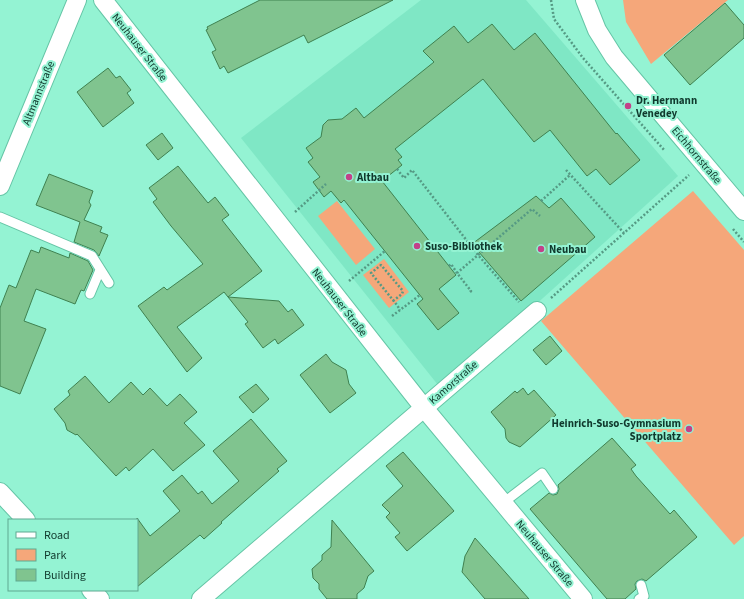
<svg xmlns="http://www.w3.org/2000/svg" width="744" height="599" font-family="'Source Sans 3',sans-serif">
	<rect width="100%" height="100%" fill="#94f3d3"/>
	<path fill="#7fe7c5" d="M421 0H526L678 176 522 317 438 385 241 138Z"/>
	<path fill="#f5a77a" d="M623 0H728L651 64 626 22Z
		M693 191 744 250V536L734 545 541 321Z
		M337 201 375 249 356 265 318 216Z
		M384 259 409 292 389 308 363 275Z"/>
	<path fill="#80c48f" stroke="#3f8150" d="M260 0H393L308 43 304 35 228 73 224 66 220 69 212 52 216 50 206 30 208 29 207 27Z
		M725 3 744 25V38L690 85 664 55Z
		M492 24 514 50 535 33 616 134 617 133 640 160 610 185 596 169 587 176 550 130 534 142 483 79 395 149 402 157 398 160 402 165 382 181 456 275 439 289 459 313 438 330 417 304 423 299 344 200 341 203 331 191 324 197 313 182 320 177 308 162 313 158 306 148 321 137 323 125 328 120 342 119 356 108 364 118 434 62 423 51 454 26 468 43Z
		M108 68 116 78 120 76 131 90 127 93 134 103 103 127 77 92Z
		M162 133 173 148 158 160 146 145Z
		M178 166 208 203 215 197 229 215 222 220 262 271 228 297 279 301 288 312 292 309 304 325 278 344 275 339 263 348 245 324 248 322 224 292 177 327 202 358 187 372 138 306 164 287 167 290 203 264 171 226 153 202 157 199 149 188Z
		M49 174 93 191 89 202 91 205 84 220 102 227 100 232 108 235 99 256 94 250 74 242 80 222 36 205Z
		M536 196 549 208 561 198 595 237 521 301 472 244Z
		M41 247 69 258 70 253 88 261 93 270 84 291 81 290 75 304 36 289 24 321 46 329 20 394 0 386V308L9 285 16 288 31 250 39 253Z
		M550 336 562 351 546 365 533 350Z
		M326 354 332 362 346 370 349 384 356 393 330 413 300 375Z
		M85 376 109 403 131 382 143 395 150 388 167 406 180 394 197 412 184 423 205 445 173 471 153 449 129 471 126 467 116 476 77 434 76 435 67 430 65 423 54 409 70 395 68 391Z
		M256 384 269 399 253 413 239 397Z
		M523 388 528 395 534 390 556 415 520 447 509 442 506 438 505 429 491 412 515 391 517 393Z
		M251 419 287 461 277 469 279 471 221 522 222 523 204 539 200 535 137 587V518L150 536 180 511 163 491 182 475 198 494 202 491 212 504 239 481 213 451Z
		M612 438 636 465 631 469 636 476 670 514 674 510 697 537 646 581 642 579 637 581 635 584 636 589 625 599H607L530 509 549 493 553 495 557 494 559 489 558 485Z
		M403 452 454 511 407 551 395 537 400 533 386 517 390 513 382 505 403 486 386 466Z
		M332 520 374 571 368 576 364 588 357 594V599H327L319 589V584L313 578 312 569 322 560V555L331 547Z
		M475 538 529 599H485L462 572 465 556Z"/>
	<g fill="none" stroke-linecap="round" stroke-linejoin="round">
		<defs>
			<path id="lane" d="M0 217 92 256 109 283
				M90 294 100 270
				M503 503 542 473 553 489
				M639 599 644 596 641 585"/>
			<path id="street" d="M103 0 424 408 583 599
				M585 0 597 30 614 57 744 211
				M0 186 77 0
				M0 492 26 520
				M91 590 100 599
				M201 599 537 311"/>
		</defs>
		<use href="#lane" stroke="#65c5a6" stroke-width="11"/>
		<use href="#street" stroke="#65c5a6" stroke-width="20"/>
		<path stroke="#559a84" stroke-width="2.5" stroke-dasharray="2 2" stroke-linecap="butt" d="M551 0 554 19 583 58 665 151
			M397 169 404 178 412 170 478 255 519 302
			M566 170 624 233
			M541 201 570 175
			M295 212 326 184
			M733 229 744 242
			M449 266 451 264 457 273
			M349 281 385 251
			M470 292 471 291 457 273 532 209 540 216
			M551 298 689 175
			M393 301 402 294 403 291 381 265 371 273 397 305 400 310
			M392 316 420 295"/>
		<use href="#lane" stroke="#fff" stroke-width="9"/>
		<use href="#street" stroke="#fff" stroke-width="18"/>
	</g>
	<g fill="#c34189" stroke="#94f3d3" stroke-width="1.5">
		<circle cx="628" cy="106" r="4"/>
		<circle cx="349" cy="177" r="4"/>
		<circle cx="417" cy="246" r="4"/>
		<circle cx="541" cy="249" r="4"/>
		<circle cx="689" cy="429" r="4"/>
	</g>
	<g text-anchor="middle" stroke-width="4" stroke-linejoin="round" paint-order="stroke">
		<g font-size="11" fill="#10392d" stroke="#94f3d3">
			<text transform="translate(140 47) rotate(52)" y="4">Neuhauser Straße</text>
			<text transform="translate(38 93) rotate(-68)" y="4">Altmannstraße</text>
			<text transform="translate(697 155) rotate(50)" y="4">Eichhornstraße</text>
			<text transform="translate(340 302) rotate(52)" y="4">Neuhauser Straße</text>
			<text transform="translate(453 382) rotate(-41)" y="4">Kamorstraße</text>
			<text transform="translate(545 553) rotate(50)" y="4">Neuhauser Straße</text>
		</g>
		<g font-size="11" font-weight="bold" fill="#10392d" stroke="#94f3d3" text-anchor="start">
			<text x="636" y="104">Dr. Hermann<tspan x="636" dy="13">Venedey</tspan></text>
			<text x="357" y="181">Altbau</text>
			<text x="425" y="250">Suso-Bibliothek</text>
			<text x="549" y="253">Neubau</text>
			<text x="681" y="427" text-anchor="end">Heinrich-Suso-Gymnasium<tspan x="681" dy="13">Sportplatz</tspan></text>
		</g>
	</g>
	<rect x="8" y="519" width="130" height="72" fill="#94f3d3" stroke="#5fa991"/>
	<rect x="16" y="532" width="20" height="6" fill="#ffffff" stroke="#5fa991"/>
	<text x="44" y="539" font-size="12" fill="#10392d">Road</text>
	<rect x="16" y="549" width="20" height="12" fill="#f5a77a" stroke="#5fa991"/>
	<text x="44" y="559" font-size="12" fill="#10392d">Park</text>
	<rect x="16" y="569" width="20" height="12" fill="#80c48f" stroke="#5fa991"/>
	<text x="44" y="579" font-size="12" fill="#10392d">Building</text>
</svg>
